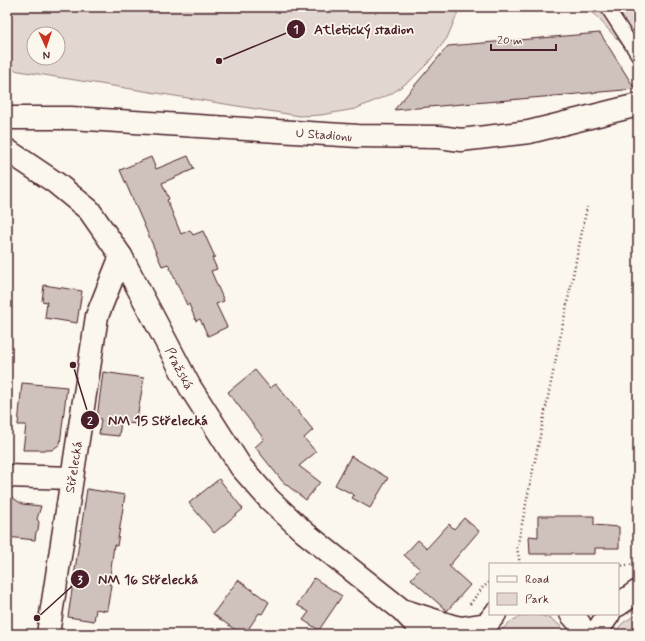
<svg xmlns="http://www.w3.org/2000/svg" width="645" height="641" font-family="Mynerve,sans-serif">
	<rect width="100%" height="100%" fill="#fbf7ec"/>
	<filter id="ink" filterUnits="userSpaceOnUse"><feTurbulence type="fractalNoise" baseFrequency=".025" numOctaves="2"/><feDisplacementMap in="SourceGraphic" scale="8" xChannelSelector="R" yChannelSelector="G"/><feConvolveMatrix kernelMatrix="1 2 1 2 8 2 1 2 1" color-interpolation-filters="sRGB"/></filter>
	<g filter="url(#ink)">
		<path fill="#e2d7d0" stroke="#967b7e" fill-rule="evenodd" d="M7 7H460L447 38 428 63 412 79 391 94 355 109 321 115 300 116 19 71 7 68ZM34 34H58V58H34Z
			M588 7H638V62Z
			M530 614C546 615 558 620 566 634H499C507 622 516 617 530 614Z
			M638 614V634H619L618 628 624 622Z"/>
		<path fill="#cfc2bc" stroke="#4a1f2b" d="M600 33 635 89 394 110 448 46Z
			M188 156 194 169 162 183 169 199 167 200 181 234 190 230 193 235 203 231 215 257 212 258 217 269 211 271 224 301 216 304 227 327 208 336 200 319 196 321 189 304 187 305 168 264 162 266 120 170 151 157 156 169Z
			M44 285 82 291 77 323 45 318 47 302 42 301Z
			M255 370 270 388 276 384 313 430 304 438 316 452 299 466 320 482 306 500 283 482 255 447 264 439 228 392Z
			M103 372 144 378 136 424 121 422 119 436 99 434 101 419 97 418Z
			M22 383 67 387 60 444 52 450H23L26 425H18Z
			M351 456 388 478 370 508 352 498 354 495 335 485Z
			M219 479 243 509 214 533 189 503Z
			M87 489 125 495 117 546 114 545 109 584 111 585 107 611 96 609 94 621 68 617Z
			M7 494 22 504 41 506 37 519 39 522 38 530 36 532 35 540 7 537Z
			M538 516H594V525L619 527V548H595V554H530L529 536 538 537Z
			M464 518 479 531 449 566 470 585 447 611 411 579 420 569 404 555 418 540 427 548 449 524 454 529Z
			M314 578 342 596 319 630 303 620 309 612 297 605Z
			M238 580 269 602 262 614 259 613 245 634H241L213 614Z"/>
		<g fill="none" stroke-linecap="round" stroke-linejoin="round">
			<defs>
				<path id="service" d="M607 7 638 55"/>
				<path id="minor" d="M7 118H71L358 136 439 137 461 140 529 132 638 105
					M7 476 72 478
					M48 634 97 316 121 256"/>
				<path id="secondary" d="M7 150 56 183 89 210 121 256 190 387 241 467 269 499 304 532 402 610 425 634
					M405 611 452 626 461 628 487 624"/>
				<path id="primary" d="M618 605 638 591
					M571 614 579 623 585 634
					M482 634 487 624 495 614
					M595 634 609 614"/>
			</defs>
			<use href="#service" stroke="#4a1f2b" stroke-width="16"/>
			<use href="#minor" stroke="#4a1f2b" stroke-width="25"/>
			<use href="#secondary" stroke="#4a1f2b" stroke-width="25"/>
			<use href="#primary" stroke="#4a1f2b" stroke-width="25"/>
			<path stroke="#4a1f2b" stroke-width="2.5" stroke-dasharray="1 3" stroke-linecap="butt" d="M520 564 517 548 587 207
				M618 566 638 564
				M470 604 483 587 490 582"/>
			<use href="#service" stroke="#fbf7ec" stroke-width="13"/>
			<use href="#minor" stroke="#fbf7ec" stroke-width="22"/>
			<use href="#secondary" stroke="#fbf7ec" stroke-width="22"/>
			<use href="#primary" stroke="#fbf7ec" stroke-width="22"/>
		</g>
	</g>
	<g text-anchor="middle" stroke-width="3.5" stroke-linejoin="round" paint-order="stroke">
		<g font-size="13" fill="#4a1f2b" stroke="#fbf7ec">
			<text transform="translate(324 134) rotate(4)" y="5">U Stadionu</text>
			<text transform="translate(180 368) rotate(62)" y="5">Pražská</text>
			<text transform="translate(73 467) rotate(-81)" y="5">Střelecká</text>
		</g>
	</g>
	<path fill="none" stroke="#4a1f2b" stroke-width="1.5" d="M219 61L296 29M73 365L90 420M37 618L80 579"/>
	<g fill="#4a1f2b" stroke="#fbf7ec" stroke-width="1.5">
		<circle cx="219" cy="61" r="4"/>
		<circle cx="73" cy="365" r="4"/>
		<circle cx="37" cy="618" r="4"/>
		<circle cx="296" cy="29" r="10"/>
		<circle cx="90" cy="420" r="10"/>
		<circle cx="80" cy="579" r="10"/>
	</g>
	<g font-size="12" text-anchor="middle" font-weight="bold" fill="#fff">
		<text x="296" y="33">1</text>
		<text x="90" y="425">2</text>
		<text x="80" y="584">3</text>
	</g>
	<g font-size="14" text-anchor="middle" font-weight="bold" fill="#4a1f2b" stroke="#fbf7ec" stroke-width="3.5" stroke-linejoin="round" paint-order="stroke">
		<text x="364" y="34">Atletický stadion</text>
		<text x="158" y="425">NM 15 Střelecká</text>
		<text x="148" y="584">NM 16 Střelecká</text>
	</g>
	<rect width="645" height="641" fill="none" stroke="#fbf7ec" stroke-width="24"/>
	<rect x="12" y="12" width="621" height="617" fill="none" stroke="#4a1f2b" stroke-width="1.5" filter="url(#ink)"/>
	<rect x="489" y="563" width="130" height="52" fill="#fbf7ec" stroke="#b4a19f"/>
	<rect x="497" y="576" width="20" height="6" fill="#fbf7ec" stroke="#b4a19f"/>
	<text x="525" y="583" font-size="12" fill="#4a1f2b">Road</text>
	<rect x="497" y="593" width="20" height="12" fill="#e2d7d0" stroke="#b4a19f"/>
	<text x="525" y="603" font-size="12" fill="#4a1f2b">Park</text>
	<g transform="translate(46 46) rotate(177)"><circle r="19" fill="#fbf7ec" stroke="#b4a19f"/>
	<path d="M0-3L7 15L0 10L-7 15Z" fill="#c8321e"/>
	<text y="-6" font-size="11" font-weight="bold" text-anchor="middle" fill="#4a1f2b">N</text>
	</g>
	<path d="M491 44v6h65v-6" fill="none" stroke="#4a1f2b" stroke-width="2"/>
	<text x="497" y="44" font-size="12" fill="#4a1f2b" stroke="#fbf7ec" stroke-width="3" paint-order="stroke">20 m</text>
</svg>
